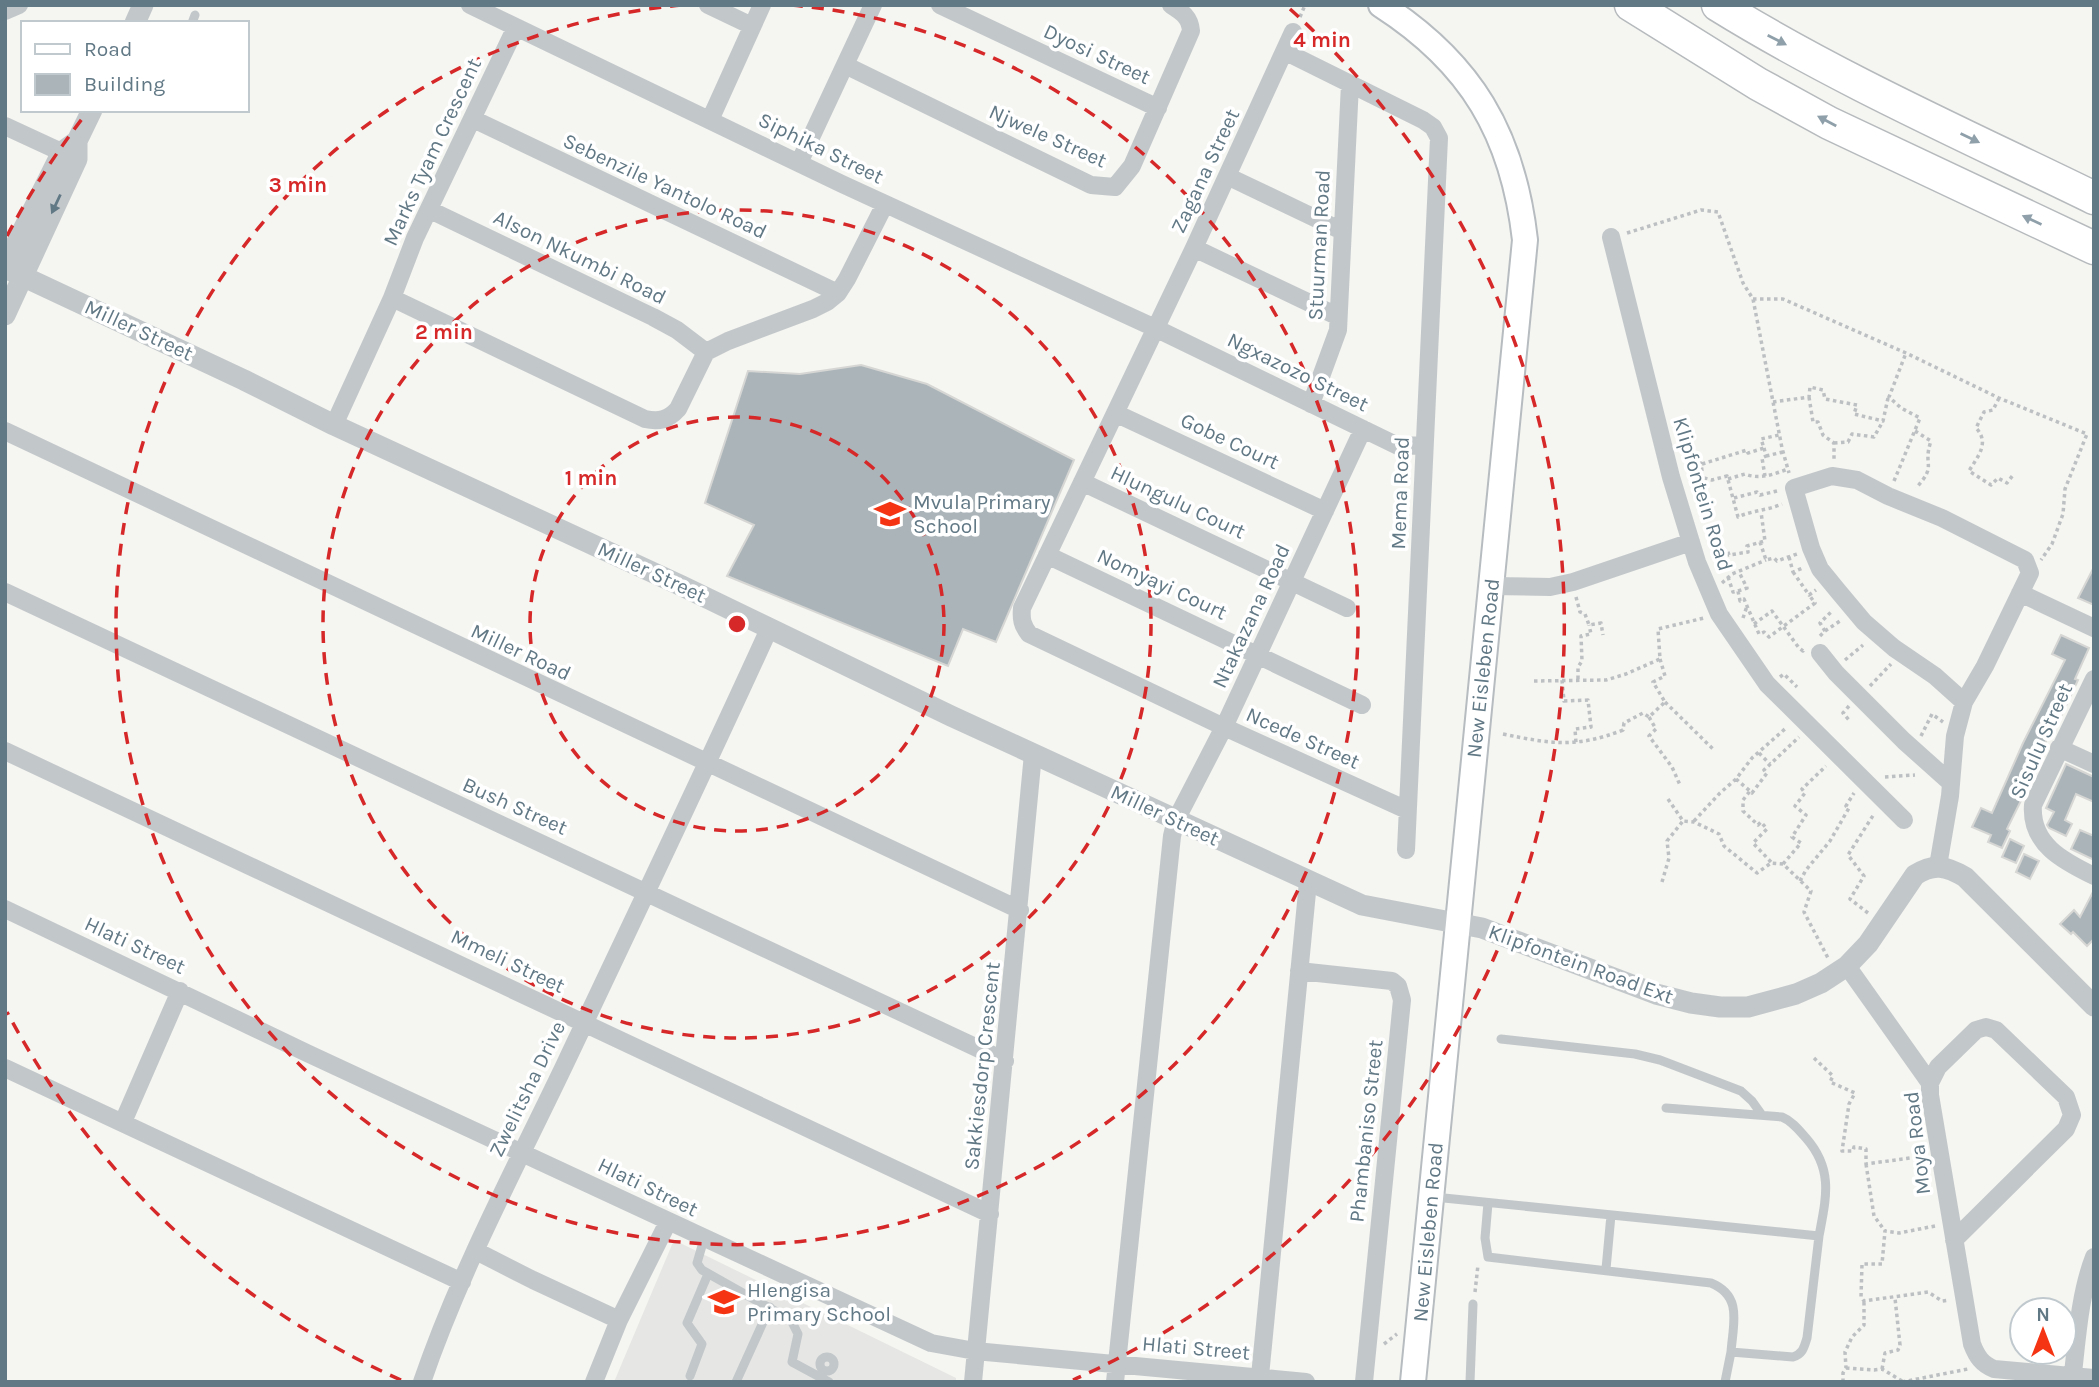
<svg xmlns="http://www.w3.org/2000/svg" width="2099" height="1387" font-family="Karla,sans-serif">
	<rect width="100%" height="100%" fill="#f5f5f1"/>
	<path fill="#e6e6e4" d="M674 1240 956 1378V1382H614Z"/>
	<path fill="#abb5b9" stroke="#d6d6d4" stroke-width="2" d="M861 365 927 384 1074 460 996 642 963 629 948 666 727 576 754 525 705 503 748 371 800 374Z
		M2094 567V605L2078 598Z
		M2061 635 2089 648 2075 679 2078 680 2058 723 2056 722 2045 743 2037 761 2040 762 2007 829 2010 831 2002 848 1988 842 1991 835 1972 827 1981 808 1992 813 2023 743 2065 660 2052 654Z
		M2066 764 2094 777V802L2076 794 2065 820 2072 824 2066 836 2049 828 2047 825 2054 812 2046 808Z
		M2080 830 2094 836V860L2071 849Z
		M2010 839 2024 846 2016 863 2002 857Z
		M2024 854 2039 861 2030 879 2016 872Z
		M2094 890V939L2087 946 2073 932 2071 934 2060 924 2074 910 2080 917Z"/>
	<g fill="none" stroke-linecap="round" stroke-linejoin="round">
		<defs>
			<path id="secondary" d="M1381 5C1471 63 1513 134 1525 240L1413 1382"/>
			<path id="motorway" d="M1631 5 1758 84 1829 123 2094 248
				M1718 5C1836 78 1969 137 2094 198"/>
		</defs>
		<use href="#secondary" stroke="#b6bcc0" stroke-width="28"/>
		<use href="#motorway" stroke="#b6babd" stroke-width="35"/>
		<path stroke="#bdc0c2" stroke-width="3.5" stroke-dasharray="3.5 3.5" stroke-linecap="butt" d="M1300 17 1305 5
			M1627 233 1701 210 1718 212 1743 283 1753 299 1782 448 1789 473
			M1753 299H1783L1906 353 1999 398 2087 434 2065 489 2063 514 2052 544 2041 560
			M1809 397 1813 422H1818L1823 435 1834 443V459
			M1999 398 1993 410 1984 412 1976 428C1990 443 1978 456 1969 471L1991 485 1998 478 2007 483 2013 475
			M1773 402 1809 397 1810 387 1823 390 1825 399 1857 405 1854 414 1883 421 1888 398
			M1915 431 1931 441C1922 467 1938 464 1916 488
			M1834 443 1848 442 1852 434 1874 437 1883 421
			M1764 448 1766 456 1762 458 1765 476
			M1692 449C1708 470 1700 475 1700 498 1700 505 1702 513 1704 520
			M1766 456 1783 452
			M1702 464 1747 450 1748 453 1764 448 1761 439 1779 435
			M1704 478 1712 480 1727 476 1738 517C1753 510 1766 511 1782 504
			M1728 479 1745 474C1760 480 1774 474 1788 469
			M1894 481 1920 418 1901 408 1889 397 1906 353
			M1734 498 1757 492 1760 495 1777 491
			M1760 542 1766 560 1774 558 1777 561 1797 554
			M1711 553 1723 552V550L1727 549 1729 555 1748 552 1747 546 1765 541 1761 512
			M1789 557 1793 572 1803 568
			M1793 572 1809 595 1816 590
			M1728 577 1733 592 1738 591 1740 601 1744 599 1759 634 1764 632 1769 637 1815 603 1809 595
			M1722 583 1732 574 1766 560
			M1738 591 1747 588 1739 572
			M1576 597 1580 612 1585 614 1589 625 1601 623 1603 635
			M1743 618 1747 606
			M1754 624 1772 611 1799 648 1803 651 1804 649
			M1825 631 1840 621
			M1820 636 1825 631 1820 623 1833 610
			M1845 660 1863 645
			M1780 677 1784 674 1797 687
			M1578 679V667L1582 661 1581 636 1591 634 1589 625
			M1562 680 1564 701 1588 700 1591 727 1575 729 1576 743
			M1534 681 1606 680 1626 674 1660 659 1658 629 1704 618
			M1870 686 1891 664
			M1665 702 1715 751
			M1849 706 1843 713 1849 720
			M1649 717 1656 729 1649 736 1672 767 1680 785
			M1503 734C1551 744 1577 748 1623 730L1624 723 1643 713 1649 717 1665 702 1653 682 1665 676 1660 659
			M1921 736 1932 714 1943 722
			M1759 753 1770 764
			M1885 777 1915 775
			M1736 779 1750 791
			M1668 799 1683 821 1694 822 1719 834 1724 846 1757 873 1771 863 1783 864 1811 891 1804 912 1828 958
			M1694 821 1720 793 1736 779 1752 758 1786 728
			M1771 862 1753 843 1767 829 1761 822 1758 825 1743 811V800L1750 791 1752 793 1767 773 1764 770 1799 737
			M1783 864 1801 843 1792 837 1806 815 1795 806 1805 793 1802 789 1826 766
			M1800 881 1806 870 1830 841 1849 808 1846 806 1854 793
			M1662 882 1669 858 1667 841 1683 821
			M1868 913 1850 899 1864 876 1848 855 1874 814
			M1814 1058 1833 1076 1830 1082 1855 1093 1849 1104 1842 1151H1853L1854 1147 1866 1149V1164L1925 1156
			M1866 1164 1874 1216 1885 1231
			M1935 1226 1899 1233 1885 1231 1882 1264H1862L1861 1297 1864 1301 1928 1292 1942 1301 1949 1300
			M1475 1292 1478 1265
			M1384 1344 1397 1334
			M1846 1368 1874 1370 1882 1369 1902 1381
			M1882 1369 1885 1353 1898 1350 1900 1345 1895 1298
			M1843 1382V1373L1846 1368 1845 1352 1852 1337 1864 1325V1301
			M1902 1382 1968 1369"/>
		<path stroke="#c2c7ca" stroke-width="9" d="M192 23 195 15
			M1501 1039 1635 1054 1660 1060 1741 1091 1752 1101 1762 1115
			M1666 1108 1782 1117C1792 1121 1799 1130 1806 1138 1834 1170 1826 1198 1819 1236
			M1434 1197 1819 1236 1807 1338C1804 1347 1803 1354 1793 1357L1731 1352C1733 1324 1743 1296 1711 1283L1488 1257 1485 1238 1488 1203
			M704 1239 697 1263 702 1270 791 1320 798 1334 792 1362 829 1382
			M1606 1269 1611 1215
			M820 1364a7 7 0 1 1 14 0a7 7 0 1 1-14 0Z
			M690 1376 702 1344 687 1323 708 1274
			M736 1382 770 1307
			M1470 1382 1473 1304
			M1725 1382 1731 1352"/>
		<path stroke="#c2c7ca" stroke-width="18" d="M470 5 842 184 1155 328 1398 446 1424 445
			M708 5 752 26
			M940 5 1158 108
			M5 11 19 5
			M1293 32 1194 248 1022 608C1021 619 1022 625 1029 634L1224 727 1407 810
			M1286 52 1423 120 1433 127 1439 138 1406 850
			M845 65 1091 185 1115 187 1132 166 1191 31C1190 17 1182 12 1171 5
			M473 119 838 293
			M710 120 762 5
			M5 126 72 157
			M799 163 873 5
			M1227 176 1342 231
			M430 210 653 317 677 330 706 352
			M1611 237 1671 477 1697 562 1719 614 1767 684 1904 820
			M1194 248 1337 316
			M392 298 645 419C659 422 668 420 678 409L706 352 728 341 813 309 827 302 838 293 847 279 885 204
			M1311 404 1338 330 1350 84
			M1115 413 1325 511
			M334 425 392 298 415 238 516 27
			M5 431 1020 910
			M1082 482 1347 608
			M1047 555 1362 705
			M1492 586 1550 587 1573 582 1691 542
			M5 592 1005 1061
			M2020 593 2094 628
			M1820 653 1836 673 1904 741 1951 783
			M2094 679 2033 805C2030 844 2063 861 2094 876
			M2059 748 2094 764
			M5 751 990 1214
			M1938 866 1950 796 1955 736 1964 702 1935 676 1894 648 1864 622 1838 591 1820 569 1811 548 1794 488 1832 476 1857 480 1888 496 1942 518 2025 560 2030 573 1985 666 1964 702
			M5 909 309 1054 931 1343 975 1351 1306 1382
			M1847 966 1930 1083
			M1299 971 1392 981 1398 986 1402 1000 1364 1382
			M5 1068 462 1282
			M123 1122 180 991
			M1954 1240 2066 1129 2072 1115 2066 1097 1996 1030 1986 1027 1976 1030 1938 1067 1930 1083V1095L1972 1344C1977 1357 1982 1364 1994 1369L2094 1378
			M476 1251 533 1280 619 1320
			M1260 1376 1308 882
			M422 1382C460 1271 516 1167 566 1062 634 918 703 774 769 629
			M594 1382 619 1320 668 1222
			M973 1382 1033 754
			M1115 1382 1172 836 1176 820 1224 727 1363 429
			M2072 1382C2077 1341 2079 1296 2094 1257"/>
		<path stroke="#c2c7ca" stroke-width="21" d="M135 23 143 5
			M5 266 62 152 77 141
			M5 268 244 380 334 425 682 586 951 716 1362 905 1482 928 1656 994 1691 1003 1720 1007H1748L1796 994 1821 983 1847 966 1868 944 1915 875C1934 863 1946 866 1965 877L2094 1006
			M5 315 77 159V141L92 110"/>
		<use href="#secondary" stroke="#fff" stroke-width="24"/>
		<use href="#motorway" stroke="#fff" stroke-width="32"/>
	</g>
	<defs><path id="oneway-solid" d="M-6-.8H1V-3.2L6.5 0L1 3.2V.8H-6Z" transform="scale(1.75)"/></defs>
	<g fill="#90a0aa">
		<use href="#oneway-solid" transform="translate(1777 40) rotate(27)"/>
		<use href="#oneway-solid" transform="translate(1827 121) rotate(-152)"/>
		<use href="#oneway-solid" transform="translate(1970 138) rotate(26)"/>
		<use href="#oneway-solid" transform="translate(2032 220) rotate(-155)"/>
	</g>
	<use fill="#617885" href="#oneway-solid" transform="translate(56 204) rotate(115)"/>
	<g fill="none" stroke="#d62828" stroke-width="3.5" stroke-dasharray="12 9">
		<circle cx="737" cy="624" r="207"/>
		<circle cx="737" cy="624" r="414"/>
		<path d="M791 5A621 621 0 1 1 683 5"/>
		<path d="M401 1380A827 827 0 0 1 7 1012M7 236A827 827 0 0 1 85 115M1290 9A827 827 0 0 1 1073 1380"/>
	</g>
	<defs>
		<symbol id="school-bare" viewBox="-9 -9 18 18"><path d="M0-5L7-2L0 1L-7-2ZM-4 1L0 2.5L4 1V4Q0 6-4 4Z" fill="#f43412" stroke="#fff" stroke-width="2.5" paint-order="stroke"/></symbol>
	</defs>
	<g fill-rule="evenodd">
		<use href="#school-bare" x="868" y="492" width="44" height="44"/>
		<use href="#school-bare" x="702" y="1280" width="44" height="44"/>
	</g>
	<g text-anchor="middle" stroke-width="7" stroke-linejoin="round" paint-order="stroke">
		<g font-size="21" fill="#617885" stroke="#fff">
			<text transform="translate(1097 54) rotate(25)" y="7">Dyosi Street</text>
			<text transform="translate(1048 136) rotate(24)" y="7">Njwele Street</text>
			<text transform="translate(821 148) rotate(26)" y="7">Siphika Street</text>
			<text transform="translate(432 152) rotate(-65)" y="7">Marks Tyam Crescent</text>
			<text transform="translate(1205 171) rotate(-65)" y="7">Zagana Street</text>
			<text transform="translate(665 186) rotate(25)" y="7">Sebenzile Yantolo Road</text>
			<text transform="translate(1319 245) rotate(-87)" y="7">Stuurman Road</text>
			<text transform="translate(580 257) rotate(26)" y="7">Alson Nkumbi Road</text>
			<text transform="translate(139 330) rotate(25)" y="7">Miller Street</text>
			<text transform="translate(1298 372) rotate(26)" y="7">Ngxazozo Street</text>
			<text transform="translate(1230 441) rotate(25)" y="7">Gobe Court</text>
			<text transform="translate(1400 493) rotate(-88)" y="7">Mema Road</text>
			<text transform="translate(1703 494) rotate(73)" y="7">Klipfontein Road</text>
			<text transform="translate(1178 502) rotate(25)" y="7">Hlungulu Court</text>
			<text transform="translate(652 572) rotate(25)" y="7">Miller Street</text>
			<text transform="translate(1162 584) rotate(25)" y="7">Nomyayi Court</text>
			<text transform="translate(1251 616) rotate(-65)" y="7">Ntakazana Road</text>
			<text transform="translate(521 652) rotate(25)" y="7">Miller Road</text>
			<text transform="translate(1483 668) rotate(-84)" y="7">New Eisleben Road</text>
			<text transform="translate(1303 738) rotate(24)" y="7">Ncede Street</text>
			<text transform="translate(2041 741) rotate(-66)" y="7">Sisulu Street</text>
			<text transform="translate(515 806) rotate(24)" y="7">Bush Street</text>
			<text transform="translate(1165 815) rotate(25)" y="7">Miller Street</text>
			<text transform="translate(135 945) rotate(25)" y="7">Hlati Street</text>
			<text transform="translate(508 961) rotate(25)" y="7">Mmeli Street</text>
			<text transform="translate(1581 964) rotate(20)" y="7">Klipfontein Road Ext</text>
			<text transform="translate(982 1066) rotate(-84)" y="7">Sakkiesdorp Crescent</text>
			<text transform="translate(527 1089) rotate(-64)" y="7">Zwelitsha Drive</text>
			<text transform="translate(1366 1131) rotate(-84)" y="7">Phambaniso Street</text>
			<text transform="translate(1917 1143) rotate(-97)" y="7">Moya Road</text>
			<text transform="translate(648 1187) rotate(26)" y="7">Hlati Street</text>
			<text transform="translate(1428 1232) rotate(-85)" y="7">New Eisleben Road</text>
			<text transform="translate(1196 1348) rotate(5)" y="7">Hlati Street</text>
		</g>
		<g font-size="21" fill="#617885" stroke="#fff" text-anchor="start">
			<text x="913" y="509">Mvula Primary<tspan x="913" dy="24">School</tspan></text>
			<text x="747" y="1297">Hlengisa<tspan x="747" dy="24">Primary School</tspan></text>
		</g>
	</g>
	<circle cx="737" cy="624" r="10" fill="#d62828" stroke="#fff" stroke-width="3.5"/>
	<g font-size="21" text-anchor="middle" font-weight="bold" fill="#d62828" stroke="#fff" stroke-width="7" stroke-linejoin="round" paint-order="stroke">
		<text x="1322" y="47">4 min</text>
		<text x="298" y="192">3 min</text>
		<text x="444" y="339">2 min</text>
		<text x="591" y="485">1 min</text>
	</g>
	<rect width="2099" height="1387" fill="none" stroke="#617885" stroke-width="14"/>
	<rect x="21" y="21" width="228" height="91" fill="#ffffff" stroke="#c0c9ce" stroke-width="2"/>
	<rect x="35" y="44" width="35" height="10" fill="#ffffff" stroke="#c0c9ce" stroke-width="2"/>
	<text x="84" y="56" font-size="21" fill="#617885">Road</text>
	<rect x="35" y="74" width="35" height="21" fill="#abb5b9" stroke="#c0c9ce" stroke-width="2"/>
	<text x="84" y="91" font-size="21" fill="#617885">Building</text>
	<g transform="translate(2043 1331)"><circle r="33" fill="#ffffff" stroke="#c0c9ce" stroke-width="2"/>
	<path d="M0-5L12 26L0 18L-12 26Z" fill="#f43412"/>
	<text y="-10" font-size="19" font-weight="bold" text-anchor="middle" fill="#617885">N</text>
	</g>
</svg>
